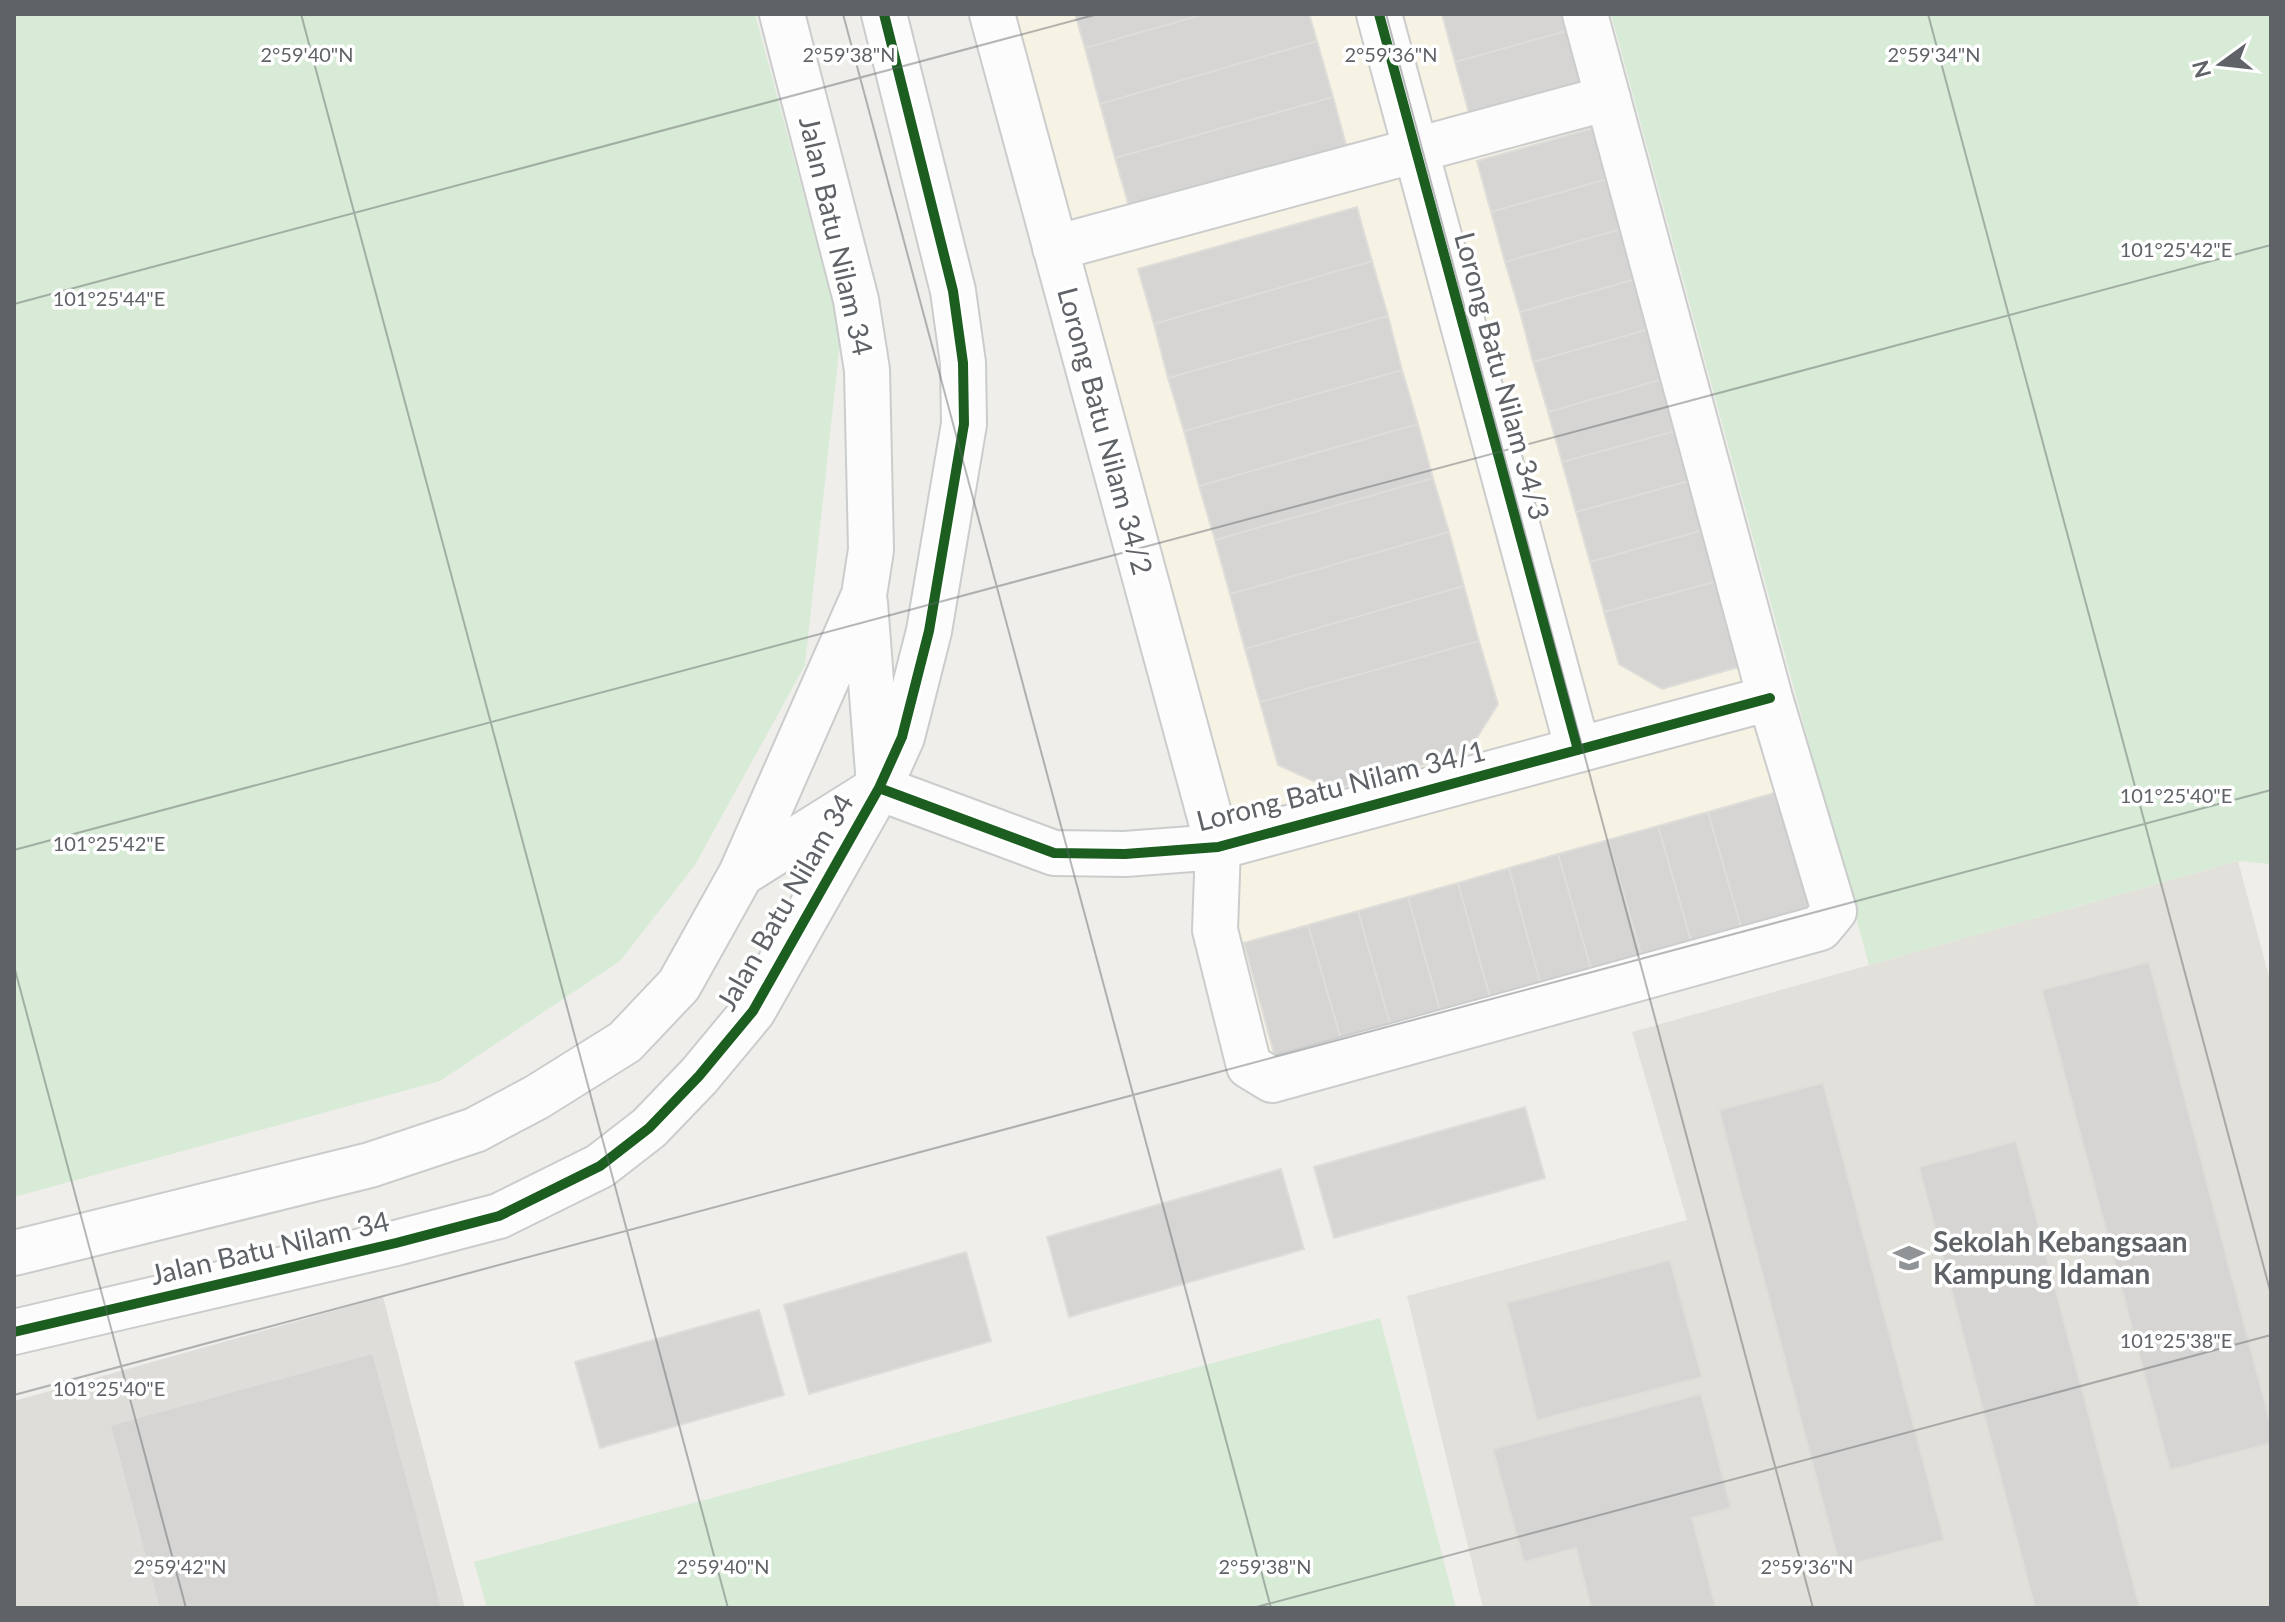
<svg xmlns="http://www.w3.org/2000/svg" width="2285" height="1622" font-family="Lato,sans-serif">
	<rect width="100%" height="100%" fill="#efeeea"/>
	<path fill="#f7f3e4" d="M1012 14H1599L1847 910 1272 1067 1228 905Z"/>
	<path fill="#dfddda" d="M383 1297 465 1608H14V1401Z"/>
	<path fill="#e2e0da" d="M2238 861 2271 984V1608H1483L1407 1296 1687 1220 1632 1032Z"/>
	<path fill="#d8ebd6" d="M14 14H755L841 333 805 665 695 865 620 961 440 1081 14 1197Z
		M1611 14H2271V864L2238 861 1869 965Z
		M1380 1318 1456 1608H487L474 1562Z"/>
	<path fill="#d6d5d3" stroke="#deddd9" stroke-width="2" d="M1075 14H1205L1085 48Z
		M1205 14H1309L1317 41 1100 104 1085 48Z
		M1442 14H1577L1581 27 1455 62Z
		M1581 27 1595 78 1469 113 1455 62Z
		M1317 41 1333 97 1115 158 1100 104Z
		M1333 97 1348 152 1131 213 1115 158Z
		M1597 127 1611 178 1491 212 1477 161Z
		M1611 178 1625 228 1505 262 1491 212Z
		M1357 207 1372 261 1154 324 1138 269Z
		M1625 228 1639 278 1520 312 1505 262Z
		M1372 261 1388 316 1168 378 1154 324Z
		M1639 278 1653 328 1533 362 1520 312Z
		M1388 316 1402 370 1184 431 1168 378Z
		M1653 328 1667 378 1548 412 1533 362Z
		M1402 370 1418 424 1199 486 1184 431Z
		M1667 378 1682 429 1562 462 1548 412Z
		M1418 424 1433 478 1215 540 1199 486Z
		M1682 429 1696 479 1576 512 1562 462Z
		M1433 478 1449 532 1230 594 1215 540Z
		M1696 479 1710 528 1590 562 1576 512Z
		M1710 528 1724 579 1604 612 1590 562Z
		M1449 532 1464 586 1245 649 1230 594Z
		M1724 579 1749 664 1662 689 1619 664 1604 612Z
		M1464 586 1479 641 1260 702 1245 649Z
		M1479 641 1498 704 1468 752 1333 790 1278 765 1260 702Z
		M1778 792 1812 910 1742 930 1708 812Z
		M1708 812 1742 930 1692 944 1658 826Z
		M1658 826 1692 944 1642 957 1608 840Z
		M1608 840 1642 957 1592 972 1558 854Z
		M1558 854 1592 972 1541 986 1509 868Z
		M1509 868 1541 986 1491 1001 1458 883Z
		M1458 883 1491 1001 1441 1014 1408 897Z
		M1408 897 1441 1014 1391 1028 1358 911Z
		M1358 911 1391 1028 1342 1043 1308 925Z
		M1308 925 1342 1043 1276 1061 1244 943Z
		M2149 962 2271 1426V1443L2170 1470 2042 990Z
		M1823 1083 1944 1540 1840 1567 1719 1110Z
		M1525 1107 1545 1178 1334 1238 1314 1167Z
		M2016 1141 2140 1608H2035L1919 1167Z
		M1281 1169 1304 1249 1069 1317 1047 1237Z
		M966 1252 991 1341 809 1394 784 1305Z
		M1670 1260 1702 1377 1537 1420 1507 1303Z
		M759 1310 784 1395 600 1448 575 1362Z
		M373 1353 442 1608H159L110 1425Z
		M1701 1394 1731 1508 1692 1518 1716 1608H1591L1576 1548 1524 1562 1493 1449Z"/>
	<g fill="none" stroke-linecap="round" stroke-linejoin="round">
		<defs>
			<path id="minor" d="M992 14 1218 847 1215 930 1249 1066 1272 1080 1820 928 1834 911 1770 698 1585 14
				M1379 14 1578 750
				M1055 248 1608 98
				M865 603 879 785
				M879 788 1054 853 1125 854 1218 847 1770 698
				M741 874 878 788
				M14 1253 370 1165 475 1130 537 1097 625 1042 679 985 741 874 864 595 871 550 867 370 856 300 782 14
				M14 1332 396 1243 499 1216 600 1166 649 1128 699 1076 753 1011 879 788 902 737 929 631 964 424 963 363 953 291 884 14"/>
		</defs>
		<use href="#minor" stroke="#cbcccc" stroke-width="48"/>
		<use href="#minor" stroke="#fdfcfc" stroke-width="44"/>
		<defs>
			<path id="cycleway" d="M1379 14 1578 750
				M879 788 1054 853 1125 854 1218 847 1770 698
				M14 1332 396 1243 499 1216 600 1166 649 1128 699 1076 753 1011 879 788 902 737 929 631 964 424 963 363 953 291 884 14"/>
		</defs>
		<use href="#cycleway" stroke="#fff" stroke-width="15"/>
		<use href="#cycleway" stroke="#1b5e20" stroke-width="10"/>
	</g>
	<path fill="none" stroke="#5f6368" stroke-width="2" stroke-opacity="0.45" d="M301 14 728 1608M843 14 1271 1608M1386 14 1813 1608M1928 14 2271 1294M14 304 1098 14M14 850 2271 245M14 966 186 1608M14 1395 2271 790M1253 1608 2271 1335"/>
	<defs>
		<symbol id="school-bare" viewBox="-9 -9 18 18"><path d="M0-5L7-2L0 1L-7-2ZM-4 1L0 2.5L4 1V4Q0 6-4 4Z" fill="#919496" stroke="#fff" stroke-width="2.5" paint-order="stroke"/></symbol>
	</defs>
	<g fill-rule="evenodd">
		<use href="#school-bare" x="1887" y="1236" width="44" height="44"/>
	</g>
	<g text-anchor="middle" stroke-width="7" stroke-linejoin="round" paint-order="stroke">
		<g font-size="28" fill="#5f6368" stroke="#fff">
			<text transform="translate(836 236) rotate(77)" y="10">Jalan Batu Nilam 34</text>
			<text transform="translate(1502 376) rotate(75)" y="10">Lorong Batu Nilam 34/3</text>
			<text transform="translate(1105 431) rotate(75)" y="10">Lorong Batu Nilam 34/2</text>
			<text transform="translate(1341 786) rotate(-14)" y="10">Lorong Batu Nilam 34/1</text>
			<text transform="translate(785 902) rotate(-60)" y="10">Jalan Batu Nilam 34</text>
			<text transform="translate(270 1248) rotate(-13)" y="10">Jalan Batu Nilam 34</text>
		</g>
		<g font-size="28" font-weight="bold" fill="#5f6368" stroke="#fff" text-anchor="start">
			<text x="1933" y="1252">Sekolah Kebangsaan<tspan x="1933" dy="32">Kampung Idaman</tspan></text>
		</g>
	</g>
	<g font-size="20" text-anchor="middle" fill="#5f6368" stroke="#fff" stroke-width="7" stroke-linejoin="round" paint-order="stroke">
		<text x="307" y="62">2°59'40"N</text>
		<text x="849" y="62">2°59'38"N</text>
		<text x="1391" y="62">2°59'36"N</text>
		<text x="1934" y="62">2°59'34"N</text>
		<text x="2176" y="257">101°25'42"E</text>
		<text x="109" y="306">101°25'44"E</text>
		<text x="2176" y="803">101°25'40"E</text>
		<text x="109" y="851">101°25'42"E</text>
		<text x="2176" y="1348">101°25'38"E</text>
		<text x="109" y="1396">101°25'40"E</text>
		<text x="180" y="1574">2°59'42"N</text>
		<text x="723" y="1574">2°59'40"N</text>
		<text x="1265" y="1574">2°59'38"N</text>
		<text x="1807" y="1574">2°59'36"N</text>
	</g>
	<rect width="2285" height="1622" fill="none" stroke="#5f6368" stroke-width="32"/>
	<g transform="translate(2221 64) rotate(255)" stroke="#ffffff" stroke-width="6" paint-order="stroke">
	<path d="M0-6L14 30L0 20L-14 30Z" fill="#5f6368"/>
	<text y="-12" font-size="22" font-weight="bold" text-anchor="middle" fill="#5f6368">N</text>
	</g>
</svg>
